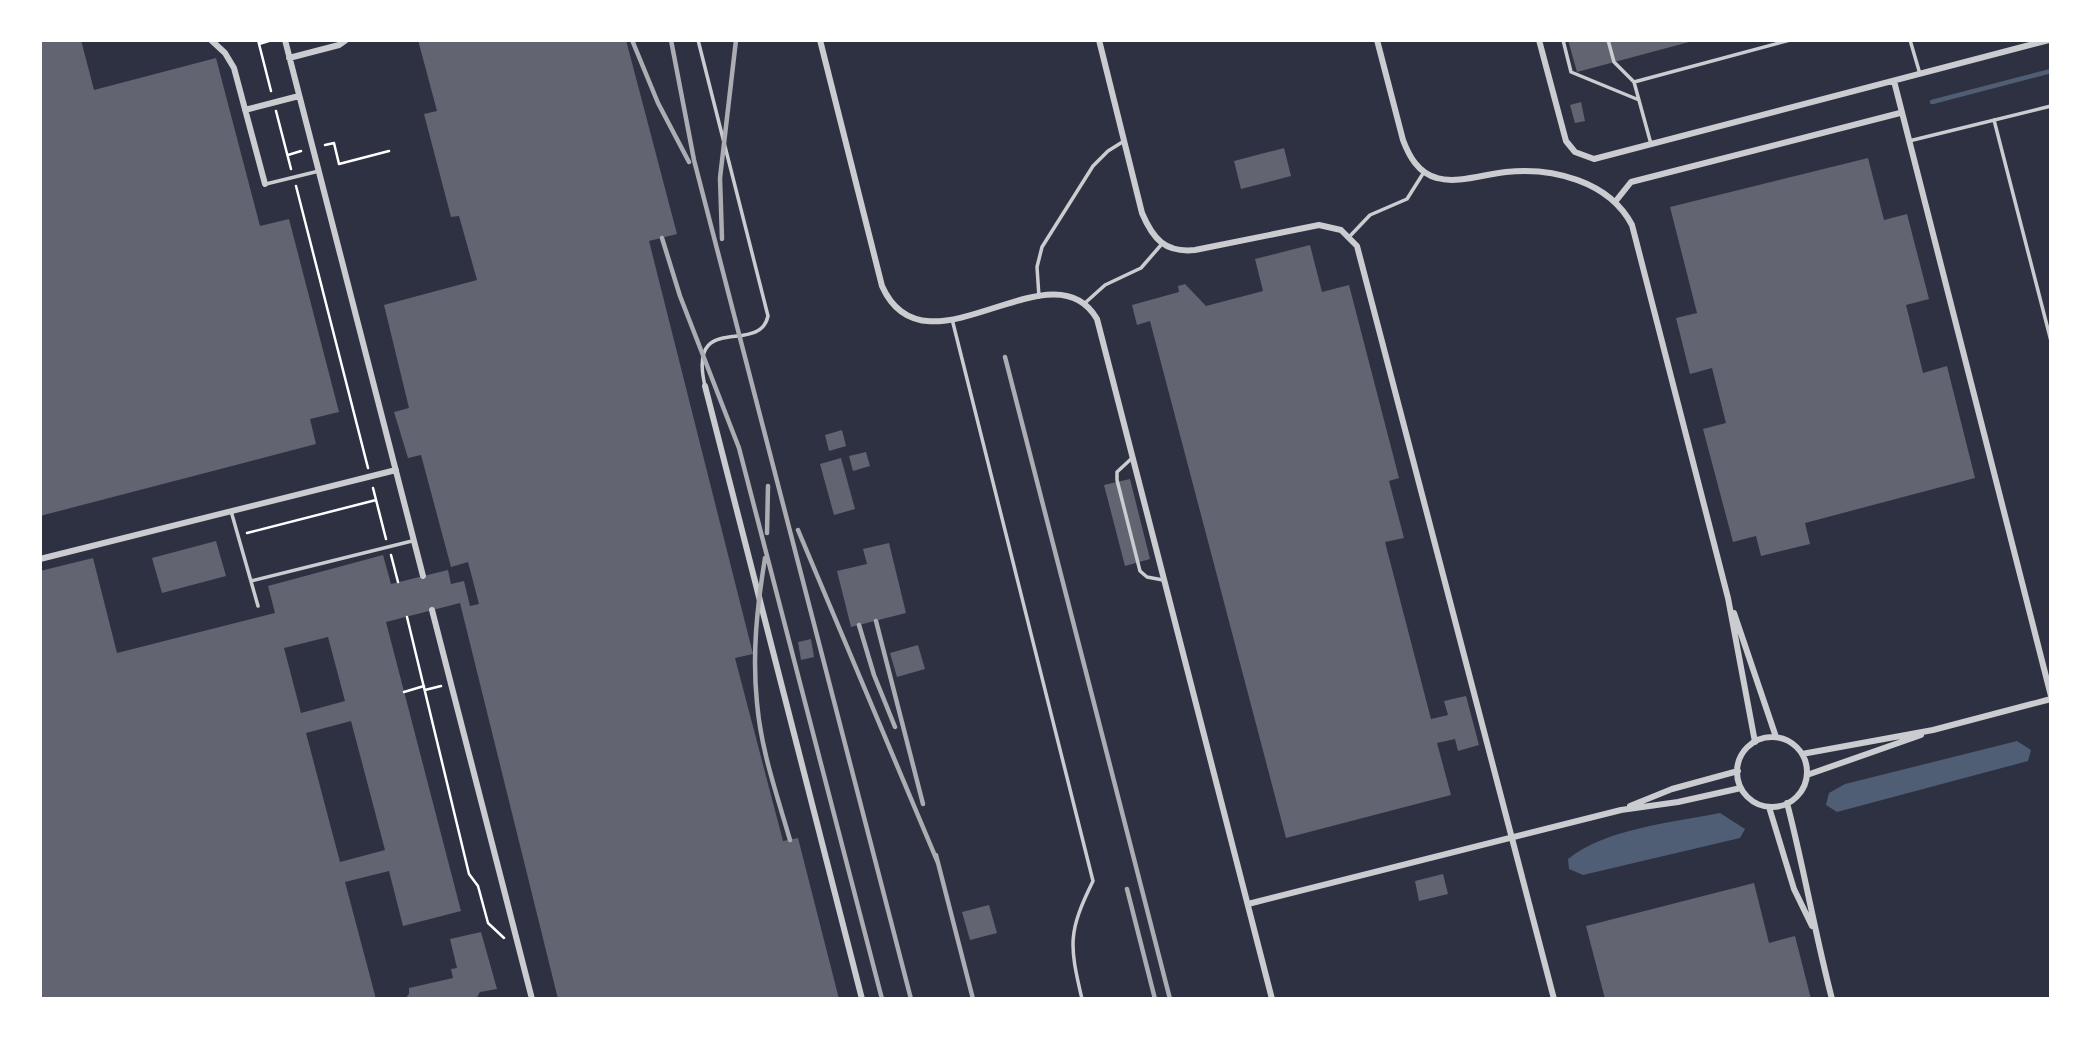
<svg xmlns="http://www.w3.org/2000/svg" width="2091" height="1039" font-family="'Asap Condensed',sans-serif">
	<rect width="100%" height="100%" fill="#2d3142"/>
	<path fill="#4f5d75" d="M2017 741 2031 750 2028 761 1837 812 1826 805 1829 793 1845 784Z
		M1720 813 1745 829 1740 838 1583 875 1569 869 1568 859C1607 828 1671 823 1720 813Z"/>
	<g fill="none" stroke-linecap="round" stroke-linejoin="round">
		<path stroke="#4f5d75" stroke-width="4.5" d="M1932 102 2051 71"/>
	</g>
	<path fill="#626471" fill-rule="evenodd" d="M40 40H81L94 90 216 58 260 226 289 219 339 412 310 419 316 444 40 516Z
		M418 40H626L677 234 649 241 753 654 735 658 783 841 798 838 839 999H558L460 603 386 622 461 911 403 926 389 871 345 882 376 999H40V571L93 558 117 653 275 613 268 586 383 555 391 584 448 570 451 584 464 581 470 606 479 604 468 562 451 567 421 455 408 458 394 412 409 408 384 305 477 280 459 216 451 217 424 114 437 111ZM328 637 345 701 301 713 284 648ZM351 721 385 850 340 862 306 733Z
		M1568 40H1693V41L1577 72Z
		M1581 102 1585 121 1575 123 1570 105Z
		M1284 148 1291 176 1241 189 1234 161Z
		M1868 158 1884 220 1907 214 1929 299 1906 305 1923 373 1947 366 1975 478 1805 523 1810 544 1761 556 1756 536 1733 542 1703 429 1726 423 1712 368 1690 374 1676 318 1697 313 1670 207Z
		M1310 245 1322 292 1349 285 1399 478 1389 481 1404 538 1385 542 1431 719 1448 715 1444 701 1466 696 1479 745 1458 751 1455 739 1437 743 1451 795 1286 838 1150 321 1137 325 1132 305 1179 292 1178 286 1185 284 1206 306 1263 291 1255 259Z
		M842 430 846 446 829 451 825 435Z
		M866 452 870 466 853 471 849 456Z
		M841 458 855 509 834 515 820 464Z
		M1130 479 1150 559 1125 566 1104 485Z
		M216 541 226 576 162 593 152 558Z
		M889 543 906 613 851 627 837 571 867 564 863 549Z
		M811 639 814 657 801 660 798 642Z
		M918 645 925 669 897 677 890 653Z
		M1443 874 1448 894 1419 901 1415 881Z
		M1754 883 1769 943 1795 936 1811 999H1605L1586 926Z
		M989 905 997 933 970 940 962 912Z
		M481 932 497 989 480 992 476 999H405L409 994V988L453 978 451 969 457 968 450 939Z"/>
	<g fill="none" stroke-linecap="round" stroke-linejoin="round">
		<path stroke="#fff" stroke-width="2.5" d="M258 40 271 91
			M259 44 272 40
			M276 111 291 169
			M325 145 334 143 339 164 389 151
			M288 155 301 151
			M296 186 368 468
			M373 488 386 539
			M247 533 376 500
			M391 555 398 582
			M407 617 469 874 478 886 488 923 504 938
			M425 690 441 686
			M404 692 424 686"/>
		<path stroke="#caccd0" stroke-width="3.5" d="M698 40 768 316C759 357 687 309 705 386
			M1563 40 1571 72 1639 100
			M1608 40 1614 62 1634 82
			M1910 40 1920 74
			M1994 120 2051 341
			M1909 141 2051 106
			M1651 144 1634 82 1790 40
			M266 184 319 171
			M1350 236 1370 215 1407 199 1424 172
			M1039 297 1037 267 1042 247 1093 166 1108 151 1124 141
			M1085 303 1105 285 1141 268 1161 245
			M952 319 1093 881C1068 932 1069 944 1082 999
			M1131 459 1117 472V480L1140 571 1147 577 1163 580
			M231 511 258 606
			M251 581 412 541"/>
		<path stroke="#caccd0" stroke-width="6" d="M211 40 225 53 234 68 265 184
			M285 40 423 576
			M820 40 882 286C925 383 1052 241 1097 319L1272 999
			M1099 40 1142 213C1153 239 1165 253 1195 250L1319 225 1341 230 1357 246 1554 999
			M1377 40 1403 140C1409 156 1418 173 1437 178 1457 184 1485 174 1506 172 1552 167 1609 181 1632 225L1728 598 1755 742
			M1539 40 1566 141 1575 152 1594 159 2049 40
			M289 58 339 45 346 40
			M1894 81 2051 696
			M245 110 299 96
			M1615 202 1631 182 1900 113
			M705 386 862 999
			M40 559 396 470
			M432 610 532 999
			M1734 613 1776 737
			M1737 772a35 35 0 1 1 70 0a35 35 0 1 1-70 0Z
			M1802 754 1933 730 2051 699
			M1807 775 1921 735
			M1787 803C1804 868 1815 934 1832 999
			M1630 806 1672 789 1738 771
			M1769 807 1794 889 1812 926
			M1248 904 1621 810 1678 802 1741 788"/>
		<path stroke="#abadb3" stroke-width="4.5" d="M632 40 658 103 689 162
			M671 40 694 160 911 999
			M662 238 680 296 739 448 882 999
			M722 239 720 178 736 40
			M1005 357 1170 999
			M798 530 938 863
			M767 533 768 486
			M765 558C757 607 752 654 757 703 761 750 777 795 790 840
			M876 621 923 804
			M859 625 874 675 895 727
			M936 855 973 999
			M1127 889 1155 999"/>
	</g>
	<rect width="2091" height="1039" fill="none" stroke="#ffffff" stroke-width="84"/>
</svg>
